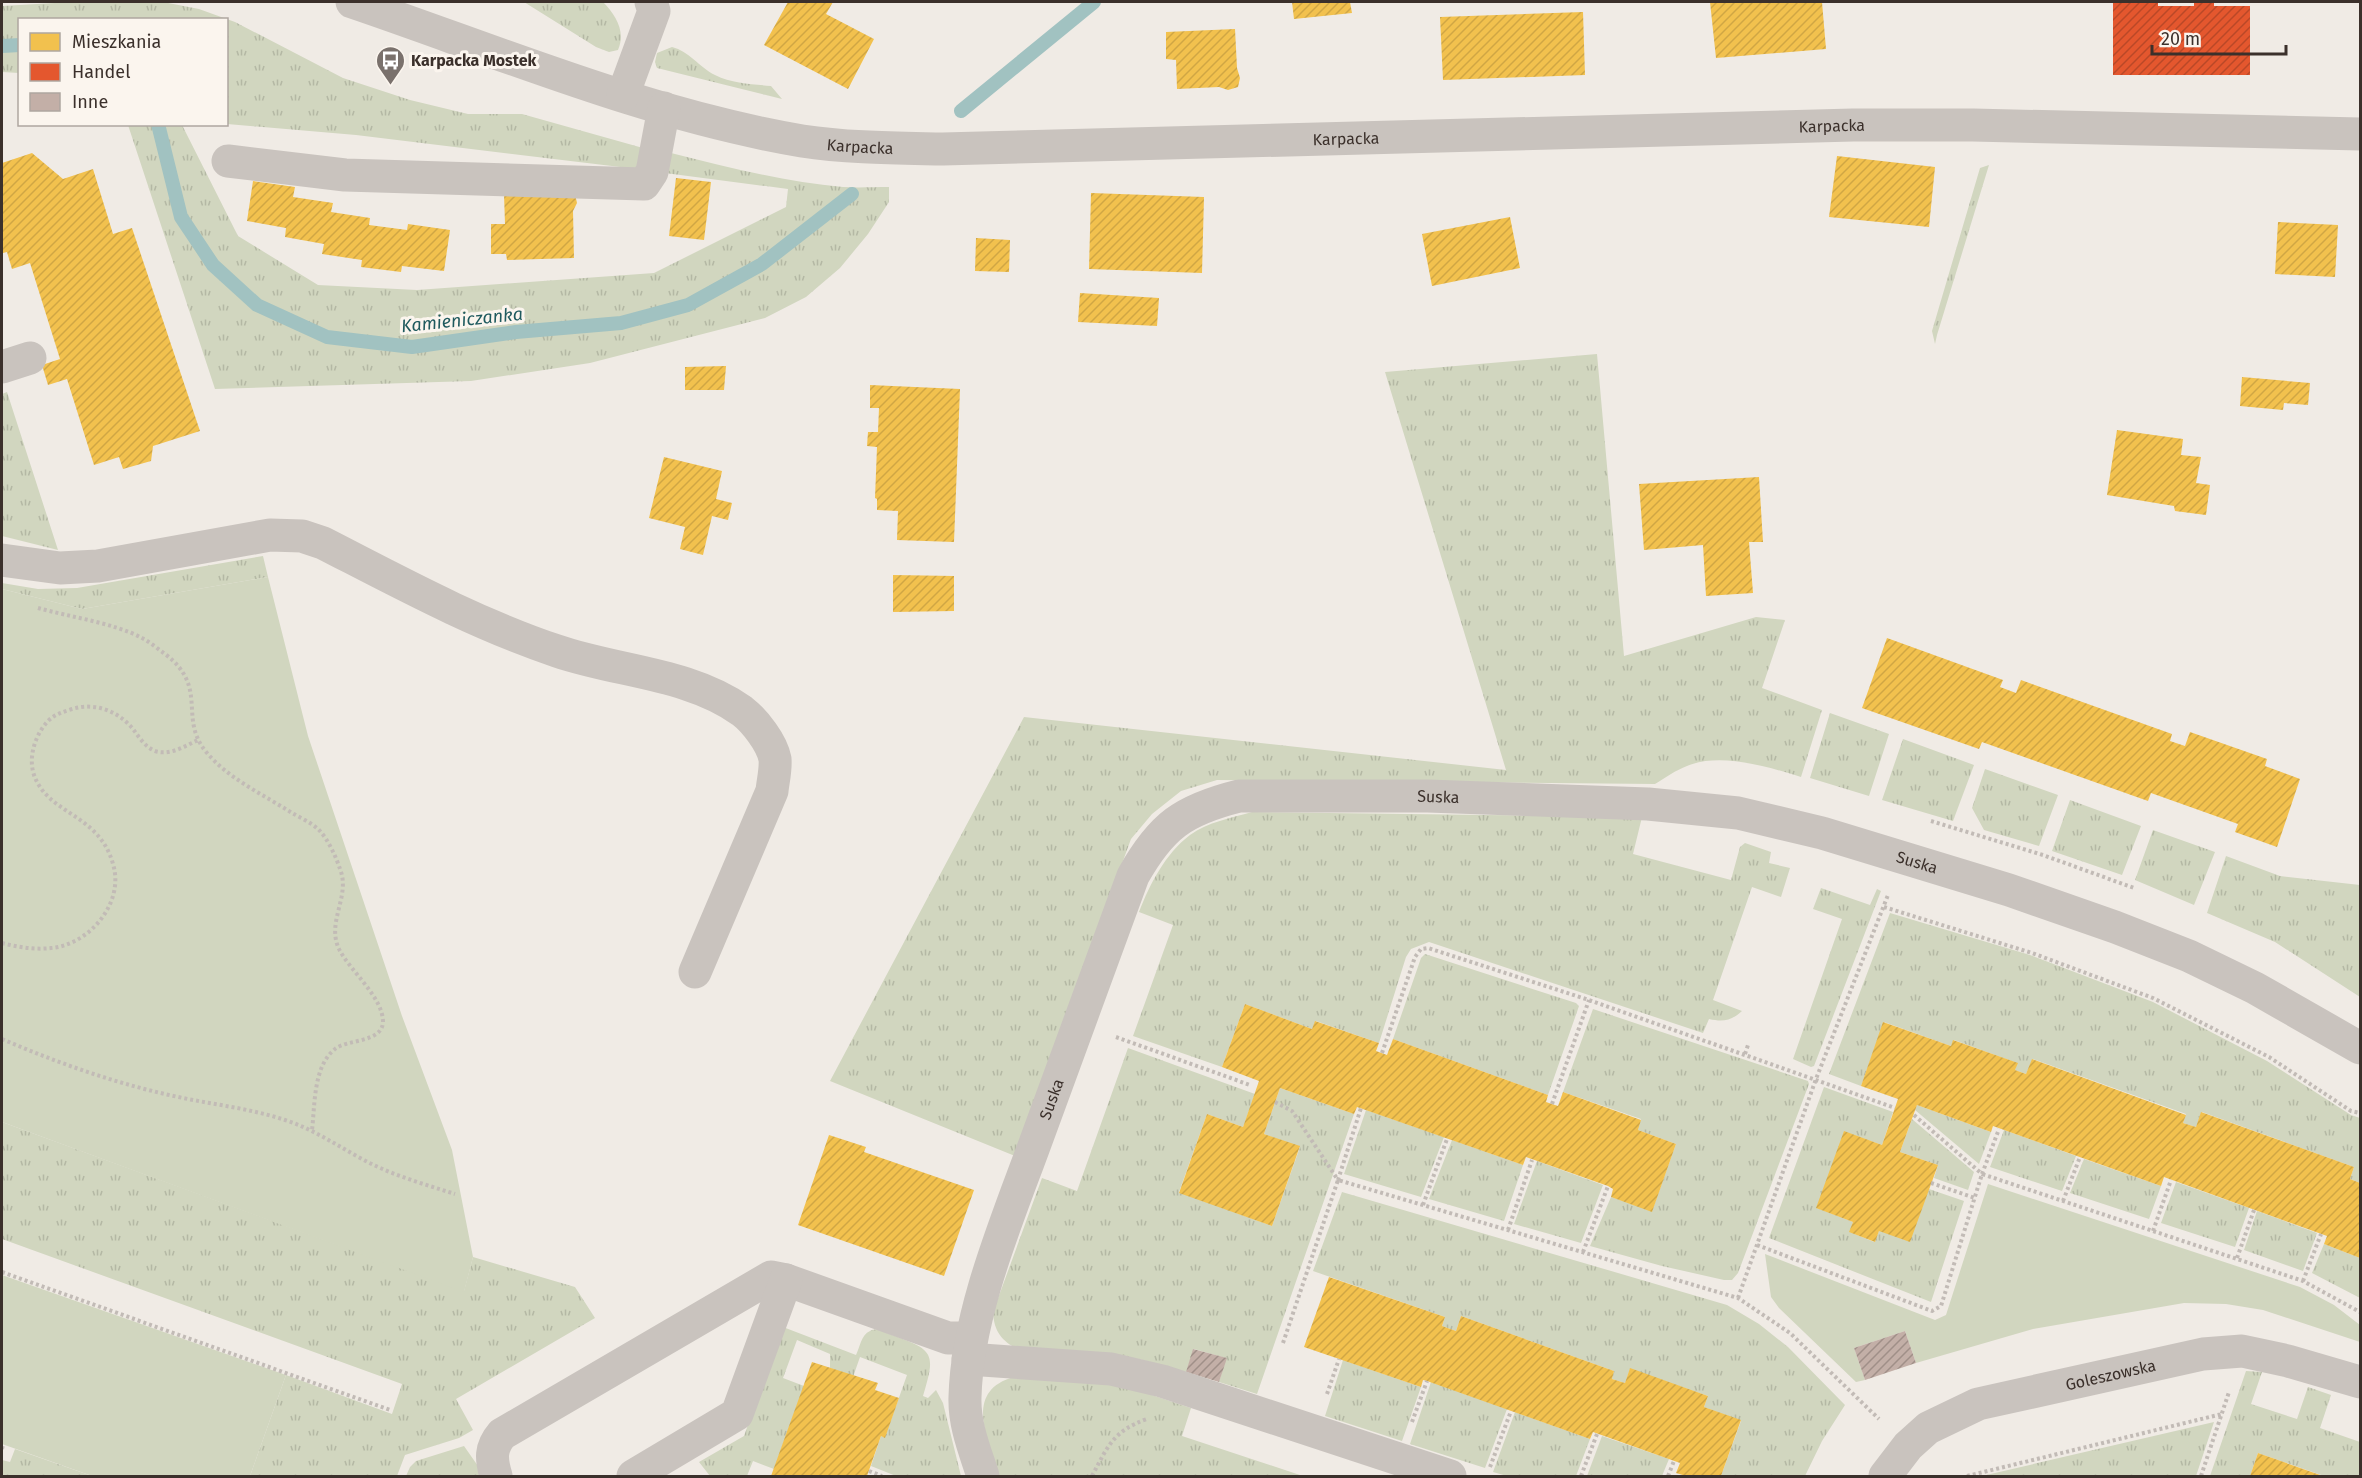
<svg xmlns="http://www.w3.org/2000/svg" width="2362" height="1478" font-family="'Fira Sans',sans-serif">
	<defs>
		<pattern id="grass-tufts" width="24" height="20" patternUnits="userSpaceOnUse" patternTransform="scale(1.5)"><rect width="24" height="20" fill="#d1d6bf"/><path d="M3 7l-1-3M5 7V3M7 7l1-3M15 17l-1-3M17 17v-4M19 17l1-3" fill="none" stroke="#b4b8a4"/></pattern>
		<pattern id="homes-hatch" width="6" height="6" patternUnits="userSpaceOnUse" patternTransform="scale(1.5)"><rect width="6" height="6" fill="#f2c14e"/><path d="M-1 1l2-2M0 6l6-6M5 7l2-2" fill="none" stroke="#d0a644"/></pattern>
		<pattern id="shops-hatch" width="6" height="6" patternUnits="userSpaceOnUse" patternTransform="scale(1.5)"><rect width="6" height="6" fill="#e4572e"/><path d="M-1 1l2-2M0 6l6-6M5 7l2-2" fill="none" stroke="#ba4827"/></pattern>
		<pattern id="building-hatch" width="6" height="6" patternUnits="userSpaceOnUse" patternTransform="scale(1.5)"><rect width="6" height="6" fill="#c3afa7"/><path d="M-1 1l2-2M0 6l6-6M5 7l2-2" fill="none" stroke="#a08f88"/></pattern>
	</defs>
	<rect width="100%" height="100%" fill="#f0ebe5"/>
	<path fill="url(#grass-tufts)" d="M72 2H163L199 9 235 22 343 78 410 100 468 114H522L643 148 637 169 356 135 227 124 226 20H20L19 73 2 72V6Z
		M524 2H603C616 15 626 32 618 50L609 52 596 47Z
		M672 47C689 51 699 67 715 75 733 84 752 84 771 86L782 99 657 68 655 62 657 53Z
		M128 125H182L238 236 318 285 417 290 654 273 786 207 788 189 665 173 671 153C727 167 785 182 843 187 858 188 874 187 889 187V202L868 234 840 268 806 297 765 318 590 363 471 381 215 389Z
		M1989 165 1937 335 1935 344 1932 331 1980 168Z
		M1597 354 1624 656 1756 617 1785 620 1762 688 1822 710 1801 777C1769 767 1720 752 1687 766 1676 770 1665 778 1655 784L1217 780 1181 791 1152 814 1131 839 1015 1156 830 1081 1024 717 1506 770 1385 372Z
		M7 392 58 550 2 536V394Z
		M263 556 268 577 82 609 2 589V583L38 589 77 588Z
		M1830 713 1889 734 1869 796 1810 778Z
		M1903 739 1974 765 1953 821 1882 800Z
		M1985 769 2058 795 2039 846 1984 830 1972 808Z
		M2070 800 2141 826 2122 875 2052 851Z
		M1252 812 1642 817 1633 854 1731 880 1740 847 1745 843 1771 852 1769 863 1790 868 1781 897 1752 887 1713 1000 1742 1011C1731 1021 1723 1022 1709 1019L1703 1033 1429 942 1411 949 1406 957 1379 1043 1316 1021 1312 1029 1245 1004 1222 1067 1133 1036 1173 925 1139 912C1150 884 1165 854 1190 835 1208 822 1231 818 1252 812Z
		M2153 830 2215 852 2194 905 2135 880Z
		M2226 856 2280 876 2360 885V997L2275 942 2207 913Z
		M1821 888 1870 905 1877 889 1881 891 1814 1066 1811 1067 1793 1059 1842 919 1813 909Z
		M1890 913 2030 955 2153 1002 2267 1061 2351 1115 2360 1118V1183L2350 1179 2354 1167 2202 1112 2196 1127 2183 1123 2186 1114 2033 1059 2026 1074 2015 1070 2017 1063 1954 1040 1951 1046 1884 1022 1861 1086 1829 1074Z
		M1425 954 1576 1003 1579 1006 1548 1095 1393 1039 1421 958Z
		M1593 1009 1808 1081 1809 1084 1738 1273 1732 1280H1724L1662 1266 1590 1246 1611 1197 1652 1211 1676 1144 1638 1130 1641 1119 1563 1092Z
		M1128 1048 1255 1094 1243 1127 1207 1114 1179 1192 1272 1226 1300 1147 1264 1134 1280 1088 1354 1114 1257 1394 1219 1382 1226 1358 1194 1349 1186 1372 1139 1359 1019 1350C1002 1341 994 1332 993 1312L1042 1178 1077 1191Z
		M1824 1087 1893 1112 1882 1145 1845 1132 1817 1208 1853 1222 1850 1232 1874 1242 1879 1231 1929 1189 1964 1201 1931 1302 1769 1238Z
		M1917 1105 1991 1132 1979 1164 1915 1110Z
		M1366 1110 1444 1137 1421 1197 1344 1174Z
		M1912 1119 1974 1172 1968 1190 1934 1178 1938 1165 1900 1152Z
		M2 1122 464 1291 473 1257 575 1287 595 1318 456 1399 473 1430 459 1438 405 1455 397 1476H250L286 1375 392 1414 402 1384 2 1239Z
		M2004 1130 2076 1156 2062 1191 1990 1167Z
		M1452 1140 1523 1165 1504 1221 1429 1199Z
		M2084 1159 2161 1186 2149 1219 2070 1193Z
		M1537 1161 1603 1185 1581 1243 1514 1224Z
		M2176 1182 2249 1208 2235 1247 2161 1223Z
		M1342 1192 1727 1305 1759 1324 1788 1347 1845 1405 1822 1441 1805 1476H1721L1741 1421 1704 1407 1708 1396 1630 1369 1625 1383 1612 1379 1614 1371 1461 1316 1456 1331 1442 1326 1445 1317 1313 1271Z
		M2257 1211 2317 1233 2303 1271 2244 1250Z
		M2324 1244 2360 1258V1298L2312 1273Z
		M783 1327 856 1355C860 1347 861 1335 870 1331 877 1327 885 1332 892 1335 934 1350 936 1353 923 1396L928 1398 936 1390 943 1403 961 1476H896L871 1466 881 1436 885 1437 907 1375 860 1357 853 1377 830 1368V1354L797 1340 783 1378 804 1386 774 1469 753 1461 747 1476H710L699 1462 744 1436Z
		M1343 1360 1421 1387 1402 1441 1325 1416Z
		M2246 1371 2262 1372 2251 1404 2297 1419 2308 1387 2331 1395 2320 1428 2360 1442V1476H2324L2258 1453 2250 1476H2210Z
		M1014 1377 1105 1384 1131 1388 1191 1408 1182 1436 1303 1476H999C989 1442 962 1391 1014 1377Z
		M1431 1382 1507 1409 1485 1468 1410 1444Z
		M1515 1412 1590 1439 1576 1476H1507L1493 1472Z
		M2214 1422 2196 1476H1982Z
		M1602 1436 1669 1459 1662 1476H1587Z
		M464 1446 485 1476H406L410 1467 416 1461Z
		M15 1449 92 1476H2V1460L10 1462Z"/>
	<path fill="#d1d6bf" d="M268 577 308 736 402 1016 452 1150 473 1257 464 1292 2 1122V589L82 609Z
		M1988 1184 2300 1287 2334 1305 2360 1325V1342L2263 1310 2226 1304 2184 1303 2033 1329 1916 1363 1905 1331 1854 1348 1865 1380 1856 1382 1779 1308 1771 1297 1765 1254 1935 1320 1946 1315Z
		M2 1275 286 1375 250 1476H92L2 1444Z"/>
	<path fill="url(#homes-hatch)" d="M788 2H833L826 14 874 39 848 89 764 45Z
		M1292 2H1350L1352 13 1294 19Z
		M1710 2H1822L1826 49 1716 58Z
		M1583 12 1585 75 1443 80 1440 17Z
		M1235 29 1237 68 1240 78 1238 87 1228 90 1219 87 1177 89 1176 60 1166 59V32Z
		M32 153 63 179 93 169 113 234 132 228 200 431 153 446 151 461 123 469 119 457 94 465 67 379 48 385 42 365 60 359 30 263 12 269 7 252 3 253 2 249V163Z
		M1837 156 1935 167 1929 227 1829 217Z
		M676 178 711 182 704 240 669 236Z
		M253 181 295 187 293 197 333 203 331 212 370 218 369 225 407 230 408 224 450 230 444 271 402 266 401 272 361 267 362 260 322 254 324 244 285 237 286 228 247 221Z
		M1091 193 1204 197 1202 273 1089 269Z
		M504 194H575L577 203 573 211 574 258 507 260 506 254H491V224H505Z
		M1510 217 1520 268 1432 286 1422 234Z
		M2278 222 2338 225 2335 277 2275 274Z
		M976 238 1010 240 1009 272 975 271Z
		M1080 293 1159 298 1157 326 1078 322Z
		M726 366 724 390H685V367Z
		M2242 377 2310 383 2308 405 2284 403 2283 410 2240 406Z
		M870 385 960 389 954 542 897 540 898 511 877 510V499L875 498 877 447 867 446 868 432H878L879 408H870Z
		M2117 430 2183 439 2181 455 2201 457 2196 483 2210 485 2206 515 2175 511 2174 506 2107 495Z
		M664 457 722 471 716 499 732 503 728 520 712 516 703 555 680 549 685 527 649 518Z
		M1759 477 1763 542H1749L1753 593 1706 596 1703 545 1644 550 1639 484Z
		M893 575 954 576V611L893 612Z
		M1887 638 2003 680 2000 687 2016 693 2021 680 2172 734 2170 741 2185 746 2190 732 2267 759 2265 766 2300 779 2277 847 2235 832 2238 824 2151 793 2148 801 1982 742 1979 749 1862 708Z
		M1245 1004 1312 1029 1315 1021 1379 1043 1376 1051 1387 1055 1393 1039 1548 1095 1546 1102 1558 1106 1563 1092 1641 1120 1638 1130 1676 1144 1652 1212 1611 1197 1613 1189 1608 1186 1526 1157 1523 1165 1357 1107 1354 1114 1280 1088 1264 1134 1300 1146 1272 1226 1179 1193 1207 1114 1243 1127 1259 1081 1222 1067Z
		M1883 1022 1951 1046 1953 1040 2018 1063 2015 1070 2026 1074 2032 1059 2186 1115 2183 1123 2196 1127 2201 1112 2354 1167 2350 1179 2360 1183V1258L2324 1244 2327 1236 2164 1177 2161 1186 1993 1126 1991 1132 1917 1105 1900 1152 1938 1165 1910 1242 1879 1231 1875 1242 1849 1232 1853 1222 1816 1208 1844 1131 1882 1145 1898 1099 1861 1086Z
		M829 1135 866 1147 864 1152 974 1190 944 1276 798 1225Z
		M1329 1277 1445 1317 1442 1326 1456 1331 1461 1316 1614 1371 1612 1379 1625 1383 1630 1368 1708 1396 1704 1407 1741 1420 1721 1476H1686L1676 1473 1680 1463 1593 1432 1590 1439 1427 1381 1423 1380 1421 1387 1304 1347Z
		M812 1362 878 1383 875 1390 899 1398 885 1438 881 1436 867 1476H771Z
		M2258 1453 2323 1476H2250Z"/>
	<path fill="url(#shops-hatch)" d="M2113 2H2158V6H2194V2H2214V6H2250V75H2113Z"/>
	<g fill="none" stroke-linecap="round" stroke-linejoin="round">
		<path stroke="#a1c2c1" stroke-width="14" d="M2 46 20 45
			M961 111 1094 2
			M158 124 181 217 213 265 257 305 327 337 412 347 516 332 621 323 688 305 762 264 852 194"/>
	</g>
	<path fill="url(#building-hatch)" d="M1905 1331 1916 1363 1865 1380 1854 1348Z
		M1193 1349 1227 1358 1219 1382 1186 1372Z"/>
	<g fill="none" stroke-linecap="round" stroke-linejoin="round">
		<path stroke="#c2bbb6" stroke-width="4" stroke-dasharray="3 3" stroke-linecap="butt" d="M38 608C70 617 114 623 142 638 150 642 158 649 165 654 210 688 177 718 207 753 229 779 264 795 292 813 301 818 312 823 319 830 328 839 336 857 340 869 351 896 326 922 339 949 350 971 383 997 383 1022 382 1043 347 1039 335 1049 313 1066 315 1106 312 1130
			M1931 821 2043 855 2134 888
			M1884 907 2032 953 2153 998 2269 1057 2351 1111 2360 1113
			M2 943C17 947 35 950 51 948 89 945 125 903 113 864 99 813 48 815 34 775 28 757 35 735 48 721 55 714 63 712 72 709 95 702 118 711 133 729 139 737 145 747 155 751 170 756 185 746 198 740
			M1116 1037 1250 1085
			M2 1039C60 1064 120 1085 183 1098 217 1105 252 1109 285 1120 313 1129 336 1145 362 1159 391 1175 424 1184 455 1194
			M1382 1053 1415 957 1421 949 1428 948 1589 1000 1895 1108
			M1745 1054 1748 1045
			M1275 1102 1292 1111 1338 1180 1361 1108
			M1552 1104 1589 1000
			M1914 1115 1982 1174 1999 1129
			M1931 1183 1975 1198
			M2063 1201 2080 1157
			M1423 1205 1447 1139
			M1508 1230 1532 1160
			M2153 1231 2171 1180
			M1757 1245 1932 1311 1941 1306 1982 1174 2303 1281 2360 1312
			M1583 1252 1608 1186
			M2237 1258 2254 1210
			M2 1272 390 1410
			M2303 1281 2321 1234
			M1738 1298 1816 1079 1888 895
			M1283 1343 1338 1180 1738 1298 1790 1333 1879 1419
			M1327 1394 1339 1359
			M1412 1422 1427 1381
			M2 1449 3 1445
			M1490 1467 1511 1411
			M869 1471 882 1476
			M1092 1476C1108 1446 1113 1431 1147 1419
			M1581 1476 1597 1434
			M1668 1476 1674 1461
			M1967 1476 2222 1414
			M2201 1476 2229 1392"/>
		<g stroke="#c9c3be" stroke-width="33">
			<path id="s1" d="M352 2C499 52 648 115 802 141 848 148 896 148 943 149L1853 125H1973L2360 134"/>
			<path d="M623 95 654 11 651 2"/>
			<path d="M228 161 345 175 644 184 652 172 664 108"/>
			<path d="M2 367 30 358"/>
			<path d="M2 560 60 568 98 566 270 535 302 536 323 543C399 582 476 624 557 651 618 672 689 673 742 711 755 721 772 743 775 759 776 769 773 781 772 791L695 972"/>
			<path d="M968 1359 1111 1369 1162 1381 1450 1476"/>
			<path d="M496 1476C491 1459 490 1448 502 1434L771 1277 786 1280 948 1338H971"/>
			<path d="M633 1476 737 1414 786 1280"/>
			<path id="s2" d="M983 1476C975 1451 964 1425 965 1397 967 1316 1005 1225 1033 1149 1066 1058 1100 967 1133 876 1161 826 1183 810 1239 796H1428L1648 804 1738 813 1822 833 2009 890 2115 927 2189 956 2255 988 2360 1048"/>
			<path id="s3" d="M1885 1476 1908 1446 1928 1428 1978 1404 2203 1354 2242 1351 2288 1361 2360 1382"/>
		</g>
	</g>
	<defs>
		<symbol id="bus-pin" viewBox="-11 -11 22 30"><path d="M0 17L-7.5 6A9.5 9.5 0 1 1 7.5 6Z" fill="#7a716c" stroke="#fbf5ee"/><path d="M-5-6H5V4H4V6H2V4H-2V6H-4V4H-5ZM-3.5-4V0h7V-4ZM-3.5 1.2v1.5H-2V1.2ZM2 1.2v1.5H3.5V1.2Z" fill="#fff"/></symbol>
	</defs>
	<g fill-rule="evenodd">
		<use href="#bus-pin" x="374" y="44" width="33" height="45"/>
	</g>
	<g text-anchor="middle" stroke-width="6" stroke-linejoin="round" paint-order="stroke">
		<g font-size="16" font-weight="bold" fill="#3b302b" stroke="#fbf5ee" text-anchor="start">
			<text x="411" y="66">Karpacka Mostek</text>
		</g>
		<g font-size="16" fill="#3b302b" stroke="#fbf5ee">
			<text dy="6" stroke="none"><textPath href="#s1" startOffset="1502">Karpacka</textPath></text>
			<text dy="6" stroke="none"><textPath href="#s1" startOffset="1016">Karpacka</textPath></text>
			<text dy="6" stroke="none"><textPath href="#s1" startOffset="530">Karpacka</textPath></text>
			<text dy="6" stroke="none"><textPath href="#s2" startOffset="968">Suska</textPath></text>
			<text dy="6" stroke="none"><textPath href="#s2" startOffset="1454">Suska</textPath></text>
			<text dy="6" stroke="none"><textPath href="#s2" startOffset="393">Suska</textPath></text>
			<text dy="6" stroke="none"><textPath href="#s3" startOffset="256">Goleszowska</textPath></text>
		</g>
		<g font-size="18" font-style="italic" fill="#1f5a5e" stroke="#fbf5ee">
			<text transform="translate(462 320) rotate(-6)" y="6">Kamieniczanka</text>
		</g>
	</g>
	<rect width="2362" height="1478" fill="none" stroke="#3b302b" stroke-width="6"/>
	<rect x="18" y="18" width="210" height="108" fill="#fbf5ee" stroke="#aea6a0" stroke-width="1.5"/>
	<rect x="30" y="33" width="30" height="18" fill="#f2c14e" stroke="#aea6a0" stroke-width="1.5"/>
	<text x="72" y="48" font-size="18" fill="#3b302b">Mieszkania</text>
	<rect x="30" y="63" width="30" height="18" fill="#e4572e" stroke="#aea6a0" stroke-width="1.5"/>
	<text x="72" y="78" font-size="18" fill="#3b302b">Handel</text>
	<rect x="30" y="93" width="30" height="18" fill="#c3afa7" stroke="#aea6a0" stroke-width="1.5"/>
	<text x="72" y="108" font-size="18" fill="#3b302b">Inne</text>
	<path d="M2152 45v9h134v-9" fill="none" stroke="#3b302b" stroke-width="3"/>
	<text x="2161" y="45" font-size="18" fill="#3b302b" stroke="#fbf5ee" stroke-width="4.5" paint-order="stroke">20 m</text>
</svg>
